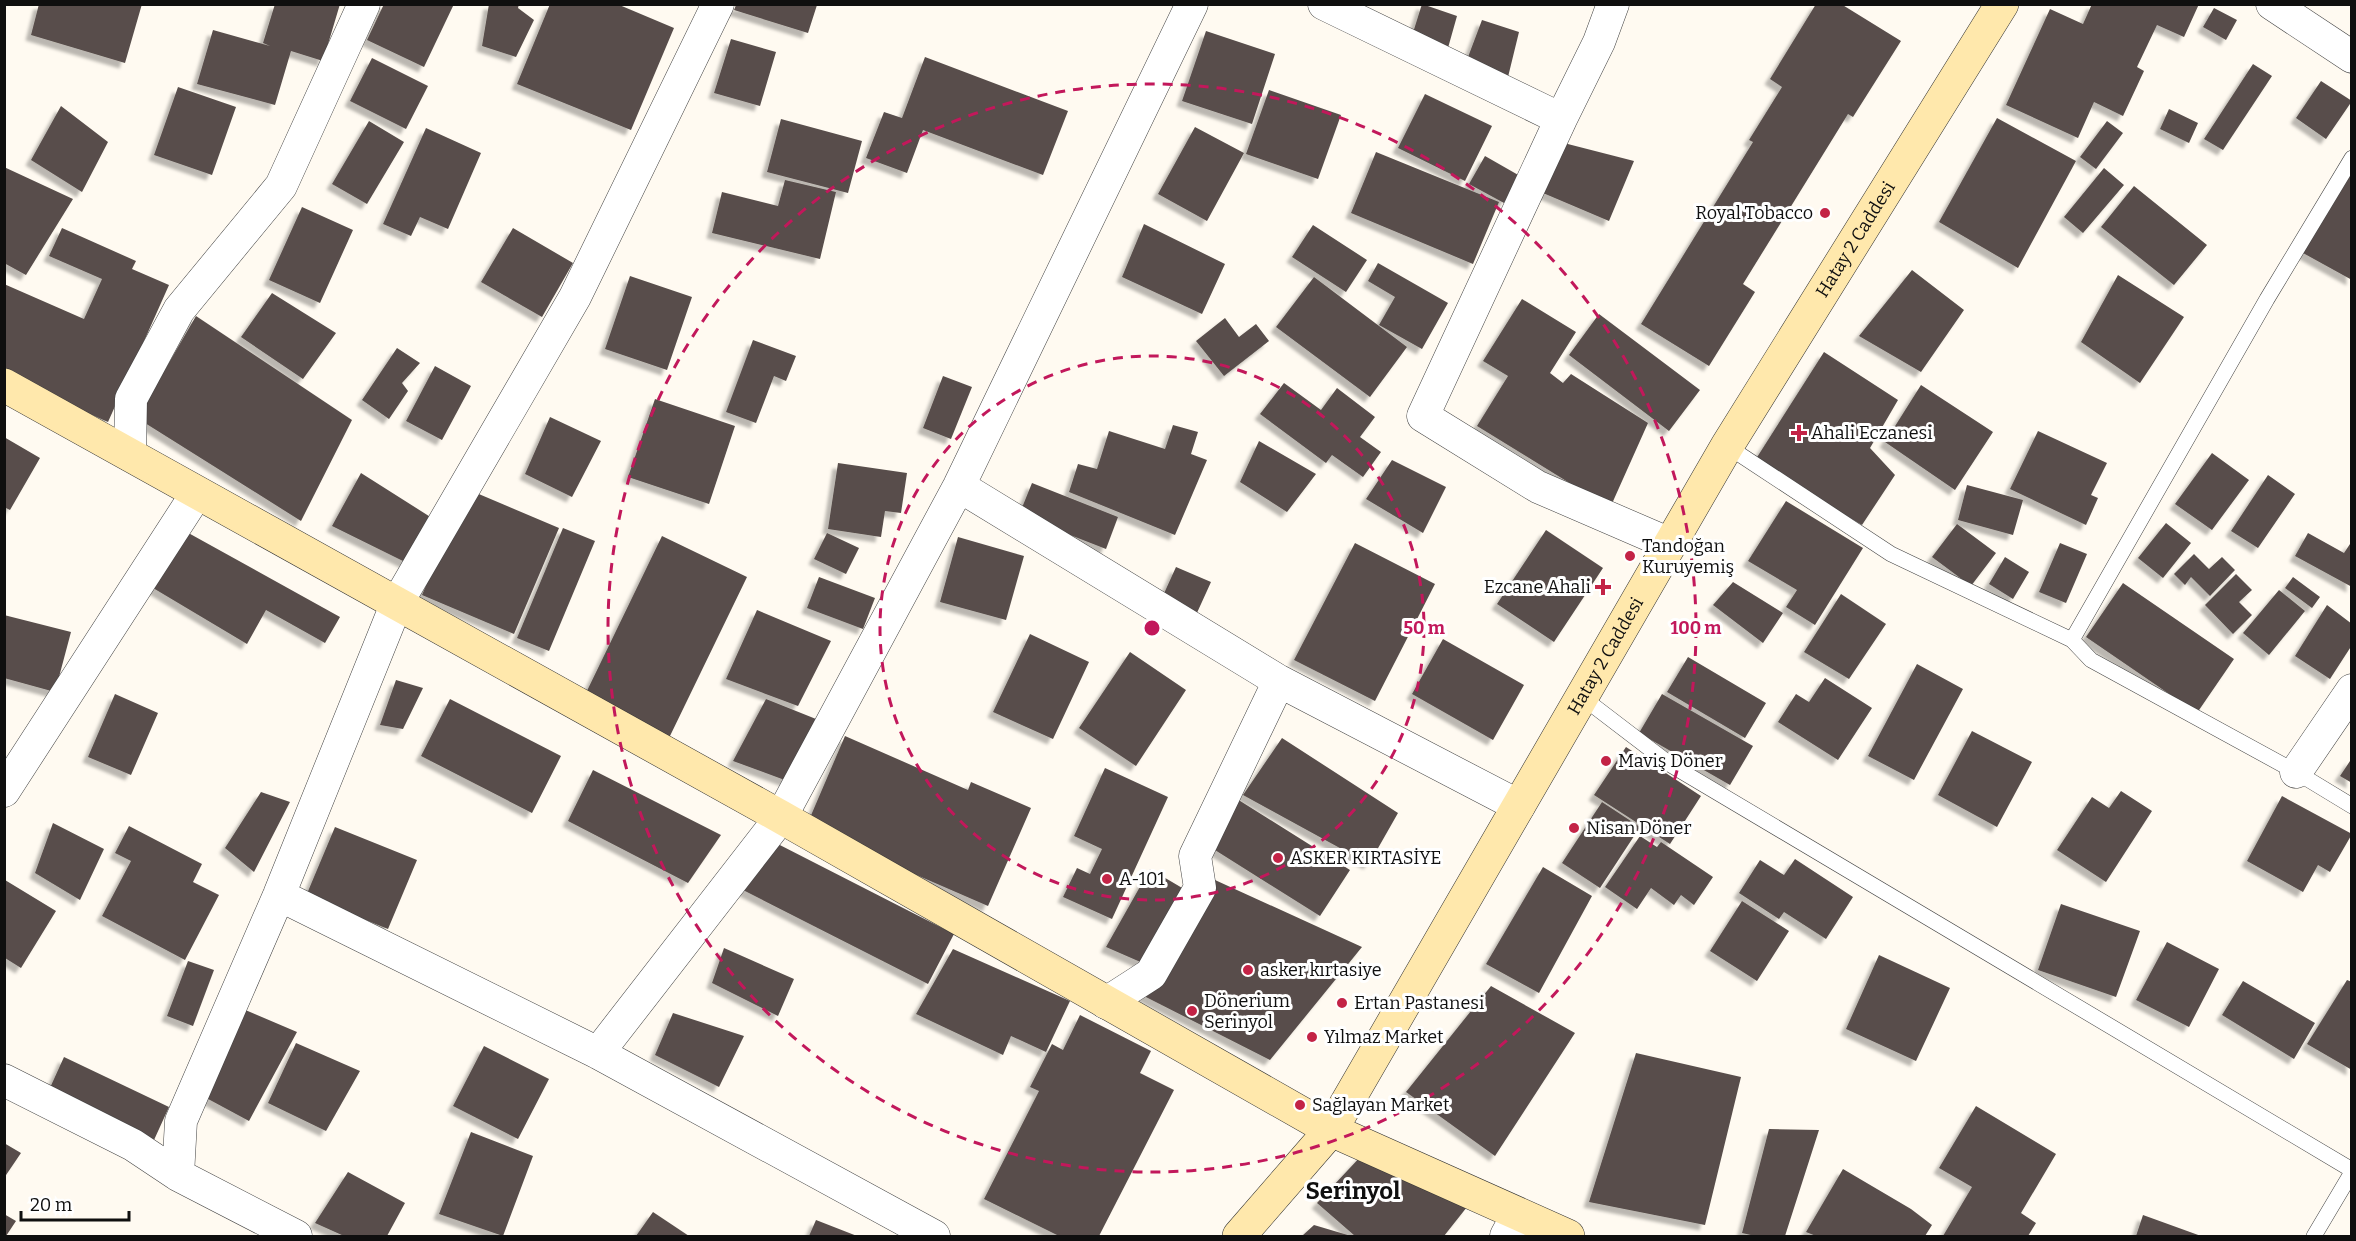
<svg xmlns="http://www.w3.org/2000/svg" width="2356" height="1241" font-family="Bitter,serif">
	<defs>
		<filter id="shadow"><feDropShadow dx="-5.5" dy="5.5" stdDeviation="1.5" flood-color="#0004"/></filter>
	</defs>
	<rect width="100%" height="100%" fill="#fffaf1"/>
	<path fill="#584e4b" filter="url(#shadow)" d="M39 4H142L125 63 31 35Z
		M275 4H340L323 61 291 51 275 105 197 84 213 30 270 46 263 43Z
		M384 4H454L424 67 367 40Z
		M489 4H519L518 8 534 20 516 57 482 46Z
		M550 4H617L674 28 631 130 517 84Z
		M1422 4 1457 16 1446 55 1411 39Z
		M1816 4H1841L1901 41 1853 117 1848 114 1743 284 1755 292 1709 366 1641 324 1753 142 1749 140 1782 87 1770 79Z
		M2092 4H2199L2184 37 2157 25 2137 67 2144 71 2123 116 2094 102 2078 138 2006 105 2050 9 2083 24Z
		M736 5H817L808 33 734 10Z
		M2214 8 2237 20 2226 40 2203 27Z
		M1482 20 1519 32 1508 77 1465 65Z
		M1206 31 1275 54 1252 124 1182 101Z
		M731 39 776 52 760 106 714 93Z
		M925 57 1068 111 1043 175 923 130 907 173 866 158 884 112 902 118Z
		M372 58 428 86 406 129 350 101Z
		M2253 64 2272 76 2223 150 2204 139Z
		M2321 81 2352 101 2326 139 2296 118Z
		M178 87 236 107 212 175 154 155Z
		M1269 90 1341 115 1318 179 1246 154Z
		M1425 94 1492 126 1465 181 1398 148Z
		M61 106 108 142 82 192 31 160Z
		M2169 109 2198 123 2189 143 2160 129Z
		M1997 118 2076 161 2018 268 1939 222Z
		M781 119 862 141 848 193 767 172Z
		M369 121 404 142 367 204 332 184Z
		M2107 121 2123 133 2096 169 2080 157Z
		M1195 127 1244 153 1207 221 1158 194Z
		M426 128 481 153 448 229 420 217 411 236 383 224Z
		M1560 142 1634 161 1609 221 1543 193Z
		M1376 152 1499 202 1473 264 1351 213Z
		M1485 156 1520 176 1504 203 1469 184Z
		M2352 165V280L2303 253Z
		M4 167 73 199 26 275 4 263Z
		M2104 168 2124 185 2083 233 2064 217Z
		M785 180 836 192 820 259 712 233 722 192 778 206Z
		M2134 186 2207 245 2174 285 2101 227Z
		M302 207 353 230 320 303 269 280Z
		M1144 224 1225 264 1202 314 1122 277Z
		M1313 225 1367 260 1346 292 1292 257Z
		M62 228 136 261 132 269 169 285 108 422 4 376V284L84 319 102 279 49 256Z
		M513 228 573 263 542 317 481 282Z
		M1378 263 1448 303 1422 349 1379 325 1395 297 1368 281Z
		M1912 270 1964 310 1921 372 1859 336Z
		M2118 275 2184 317 2140 383 2081 342Z
		M630 276 692 297 667 370 605 349Z
		M1314 277 1407 347 1370 397 1276 327Z
		M272 293 336 333 303 379 241 337Z
		M1522 299 1576 332 1550 373 1563 383 1571 374 1648 423 1610 508 1477 426 1508 376 1483 361Z
		M1599 314 1700 390 1669 431 1569 355Z
		M196 316 352 420 301 521 137 418Z
		M1225 318 1239 337 1256 324 1269 341 1224 376 1196 341Z
		M753 340 796 356 786 381 774 376 756 423 726 412Z
		M397 348 420 363 402 383 408 391 389 419 362 400Z
		M1824 352 1898 400 1870 448 1895 475 1862 525 1754 462Z
		M435 366 471 386 442 440 406 421Z
		M943 376 972 387 951 439 923 428Z
		M1284 383 1321 410 1337 388 1375 417 1360 437 1381 452 1363 477 1332 455 1326 463 1260 414Z
		M1921 385 1993 432 1955 490 1885 442Z
		M655 399 735 426 709 504 628 477Z
		M550 417 601 441 572 497 525 474Z
		M1173 425 1198 432 1191 454 1207 460 1175 535 1069 492 1078 464 1097 469 1109 431 1165 449Z
		M2038 431 2107 463 2091 495 2098 498 2086 525 2010 489Z
		M4 437 40 458 10 510 4 507Z
		M1259 441 1316 474 1287 512 1240 482Z
		M2212 453 2249 480 2212 530 2175 504Z
		M1392 460 1446 487 1423 533 1366 499Z
		M838 463 907 473 901 513 885 511 881 537 828 529Z
		M361 473 432 518 407 563 332 526Z
		M2268 475 2295 494 2258 548 2231 531Z
		M1032 483 1118 517 1106 549 1019 515Z
		M1967 485 2023 500 2013 535 1958 520Z
		M467 489 559 528 514 634 422 595Z
		M1786 501 1863 548 1815 625 1786 607 1797 590 1748 561Z
		M2166 523 2191 543 2163 578 2138 558Z
		M1957 524 1996 553 1971 586 1932 557Z
		M563 528 595 541 549 651 517 638Z
		M183 530 340 617 325 643 266 610 247 644 148 585Z
		M1546 530 1603 568 1554 642 1497 604Z
		M827 533 859 548 846 574 814 559Z
		M2308 533 2344 553 2352 541V587L2295 556Z
		M662 536 747 577 669 738 584 697Z
		M958 537 1024 556 1006 620 940 602Z
		M1355 543 1435 584 1375 701 1294 660Z
		M2060 543 2087 554 2066 603 2039 592Z
		M2194 554 2209 569 2222 557 2235 570 2210 596 2191 577 2185 585 2174 574Z
		M2005 557 2029 572 2013 599 1989 584Z
		M1176 567 1211 582 1196 615 1161 600Z
		M2236 574 2252 590 2239 602 2252 615 2233 634 2205 605Z
		M819 577 875 598 863 629 807 608Z
		M2293 577 2320 597 2312 608 2285 588Z
		M1733 582 1783 613 1763 643 1713 605Z
		M2123 583 2234 659 2197 713 2086 637Z
		M2279 590 2305 611 2269 655 2243 633Z
		M1841 594 1886 624 1849 679 1804 652Z
		M2327 605 2352 624V645L2330 679 2295 656Z
		M757 610 831 641 798 706 726 679Z
		M4 615 71 632 55 692 4 678Z
		M1030 634 1089 662 1053 739 993 712Z
		M1443 639 1524 685 1493 740 1412 694Z
		M1130 652 1186 690 1136 766 1079 728Z
		M1688 657 1766 703 1745 738 1667 692Z
		M1917 664 1963 689 1914 780 1868 756Z
		M1825 678 1872 708 1838 760 1778 722 1796 694 1809 702Z
		M396 680 423 688 403 729 380 725Z
		M115 694 158 713 131 775 88 757Z
		M1662 694 1753 746 1730 785 1639 733Z
		M450 699 561 756 532 813 421 756Z
		M766 699 821 721 790 782 733 761Z
		M1972 731 2032 762 1997 827 1938 795Z
		M845 736 968 790 971 782 1031 808 988 906 806 827Z
		M1282 738 1398 813 1369 864 1243 795Z
		M1626 747 1701 796 1670 844 1594 795Z
		M2352 758V783L2340 776Z
		M1105 768 1168 797 1112 919 1063 897 1077 868 1090 874 1102 849 1074 836Z
		M593 770 721 835 688 883 568 821Z
		M2121 791 2152 811 2106 882 2057 850 2092 797 2109 808Z
		M261 792 290 802 254 872 225 848Z
		M2282 796 2352 834 2330 872 2318 865 2303 892 2247 861Z
		M1237 799 1350 870 1320 916 1207 845Z
		M1602 802 1640 827 1600 888 1562 863Z
		M53 823 104 849 80 900 35 873Z
		M129 826 202 864 193 882 219 895 185 960 102 916 131 861 115 853Z
		M335 827 417 860 388 929 306 896Z
		M1640 836 1657 847 1661 842 1713 877 1694 905 1681 895 1674 905 1651 888 1637 909 1605 887Z
		M772 841 954 934 928 984 743 890Z
		M1795 859 1853 897 1826 939 1784 912 1779 919 1739 893 1760 860 1784 875Z
		M1543 867 1592 896 1539 993 1486 964Z
		M1150 869 1189 892 1145 964 1106 947Z
		M5 880 56 911 21 968 5 958Z
		M1215 880 1362 947 1270 1060 1138 993Z
		M1742 901 1789 931 1757 981 1710 951Z
		M2061 904 2140 931 2116 997 2038 970Z
		M2167 942 2219 969 2189 1027 2136 1000Z
		M724 948 794 979 778 1016 712 983Z
		M953 949 1070 1001 1046 1052 1011 1036 1003 1055 916 1014Z
		M1879 955 1950 988 1916 1061 1846 1029Z
		M188 961 214 970 193 1026 167 1016Z
		M2347 980 2352 982V1070L2307 1044Z
		M2243 981 2315 1023 2294 1059 2222 1015Z
		M1491 986 1575 1033 1495 1156 1406 1092Z
		M236 1006 297 1032 249 1121 197 1093Z
		M673 1013 744 1036 719 1087 655 1055Z
		M1080 1015 1151 1051 1140 1073 1174 1090 1099 1236H1059L984 1199 1039 1091 1030 1087 1052 1044 1063 1050Z
		M296 1043 360 1071 326 1131 268 1103Z
		M484 1046 549 1079 518 1139 453 1106Z
		M1636 1053 1741 1077 1705 1225 1589 1202Z
		M64 1057 169 1107 154 1140 49 1090Z
		M1976 1106 2056 1154 2021 1213 2036 1223 2028 1236H1943L1972 1187 1939 1168Z
		M1769 1129 1819 1130 1785 1236H1755L1742 1233Z
		M471 1132 533 1156 503 1236 439 1214Z
		M4 1143 21 1153 4 1178Z
		M1363 1154 1467 1207 1444 1236H1355L1317 1203Z
		M1843 1169 1911 1209 1932 1225 1925 1236H1816L1806 1232Z
		M348 1172 405 1203 387 1236H344L315 1223Z
		M653 1212 689 1236H636Z
		M4 1214 16 1221 6 1236H4Z
		M2143 1215 2201 1236H2136Z
		M816 1220 857 1236H809Z
		M1314 1225 1351 1236H1302Z"/>
	<g fill="none" stroke-linecap="round" stroke-linejoin="round">
		<defs>
			<path id="lane" d="M1727 446 1891 554 2072 640 2091 660 2296 772 2352 806
				M2072 640 2267 299 2352 158
				M1582 697 1671 765 2352 1170
				M2314 1236 2352 1172"/>
			<path id="street" d="M1324 4 1561 119
				M1613 4 1599 42 1561 119 1423 416 1538 487 1670 544
				M2272 4 2352 57
				M130 455 131 399 179 310 281 186 364 4
				M959 486 1279 681 1519 806
				M2296 772 2352 690
				M4 791 197 493
				M279 895 598 1053 934 1236
				M1106 1003 1151 974 1200 888 1195 856 1279 681
				M598 1053 781 817 959 486 1192 4
				M4 1080 133 1145 178 1175 296 1236
				M178 1175 181 1121 279 895 396 605 575 297 718 4
				M1506 1236 1518 1214"/>
			<g id="secondary">
				<path d="M4 385 781 817 1331 1130 1568 1236"/>
				<path id="s1" d="M1239 1236 1331 1130 1727 446 2002 4"/>
			</g>
		</defs>
		<use href="#lane" stroke="#424242" stroke-width="16"/>
		<use href="#street" stroke="#424242" stroke-width="33"/>
		<use href="#secondary" stroke="#313131" stroke-width="34"/>
		<use href="#lane" stroke="#fff" stroke-width="15"/>
		<use href="#street" stroke="#fff" stroke-width="32"/>
		<use href="#secondary" stroke="#ffe8ac" stroke-width="33"/>
	</g>
	<g fill="none" stroke="#c2185b" stroke-width="3" stroke-dasharray="10 8">
		<circle cx="1152" cy="628" r="272"/>
		<circle cx="1152" cy="628" r="544"/>
	</g>
	<g fill="#c32346" stroke="#fff" stroke-width="2">
		<circle cx="1825" cy="213" r="6"/>
		<path d="M1796 424h6v6h6v6h-6v6h-6v-6h-6v-6h6z"/>
		<circle cx="1630" cy="556" r="6"/>
		<path d="M1600 578h6v6h6v6h-6v6h-6v-6h-6v-6h6z"/>
		<circle cx="1606" cy="761" r="6"/>
		<circle cx="1574" cy="828" r="6"/>
		<circle cx="1278" cy="858" r="6"/>
		<circle cx="1107" cy="879" r="6"/>
		<circle cx="1248" cy="970" r="6"/>
		<circle cx="1342" cy="1003" r="6"/>
		<circle cx="1192" cy="1011" r="6"/>
		<circle cx="1312" cy="1037" r="6"/>
		<circle cx="1300" cy="1105" r="6"/>
	</g>
	<g text-anchor="middle" stroke-width="6" stroke-linejoin="round" paint-order="stroke">
		<g font-size="18" fill="#0f0f0f" stroke="#fff" text-anchor="start">
			<text x="1813" y="219" text-anchor="end">Royal Tobacco</text>
			<text x="1811" y="439">Ahali Eczanesi</text>
			<text x="1642" y="552">Tandoğan<tspan x="1642" dy="21">Kuruyemiş</tspan></text>
			<text x="1591" y="593" text-anchor="end">Ezcane Ahali</text>
			<text x="1618" y="767">Maviş Döner</text>
			<text x="1586" y="834">Nisan Döner</text>
			<text x="1290" y="864">ASKER KIRTASİYE</text>
			<text x="1119" y="885">A-101</text>
			<text x="1260" y="976">asker kırtasiye</text>
			<text x="1204" y="1007">Dönerium<tspan x="1204" dy="21">Serinyol</tspan></text>
			<text x="1354" y="1009">Ertan Pastanesi</text>
			<text x="1324" y="1043">Yılmaz Market</text>
			<text x="1312" y="1111">Sağlayan Market</text>
		</g>
		<g font-size="18" fill="#0f0f0f" stroke="#fff">
			<text dy="6" stroke="none"><textPath href="#s1" startOffset="1174">Hatay 2 Caddesi</textPath></text>
			<text dy="6" stroke="none"><textPath href="#s1" startOffset="688">Hatay 2 Caddesi</textPath></text>
		</g>
		<g font-size="24" font-weight="bold" fill="#0f0f0f" stroke="#fff">
			<text x="1353" y="1199">Serinyol</text>
		</g>
	</g>
	<circle cx="1152" cy="628" r="9" fill="#c2185b" stroke="#fff" stroke-width="3"/>
	<g font-size="18" text-anchor="middle" font-weight="bold" fill="#c2185b" stroke="#fff" stroke-width="6" stroke-linejoin="round" paint-order="stroke">
		<text x="1424" y="634">50 m</text>
		<text x="1696" y="634">100 m</text>
	</g>
	<rect width="2356" height="1241" fill="none" stroke="#0f0f0f" stroke-width="12"/>
	<path d="M21 1211v9h108v-9" fill="none" stroke="#0f0f0f" stroke-width="3"/>
	<text x="30" y="1211" font-size="18" fill="#0f0f0f" stroke="#ffffff" stroke-width="4.5" paint-order="stroke">20 m</text>
</svg>
